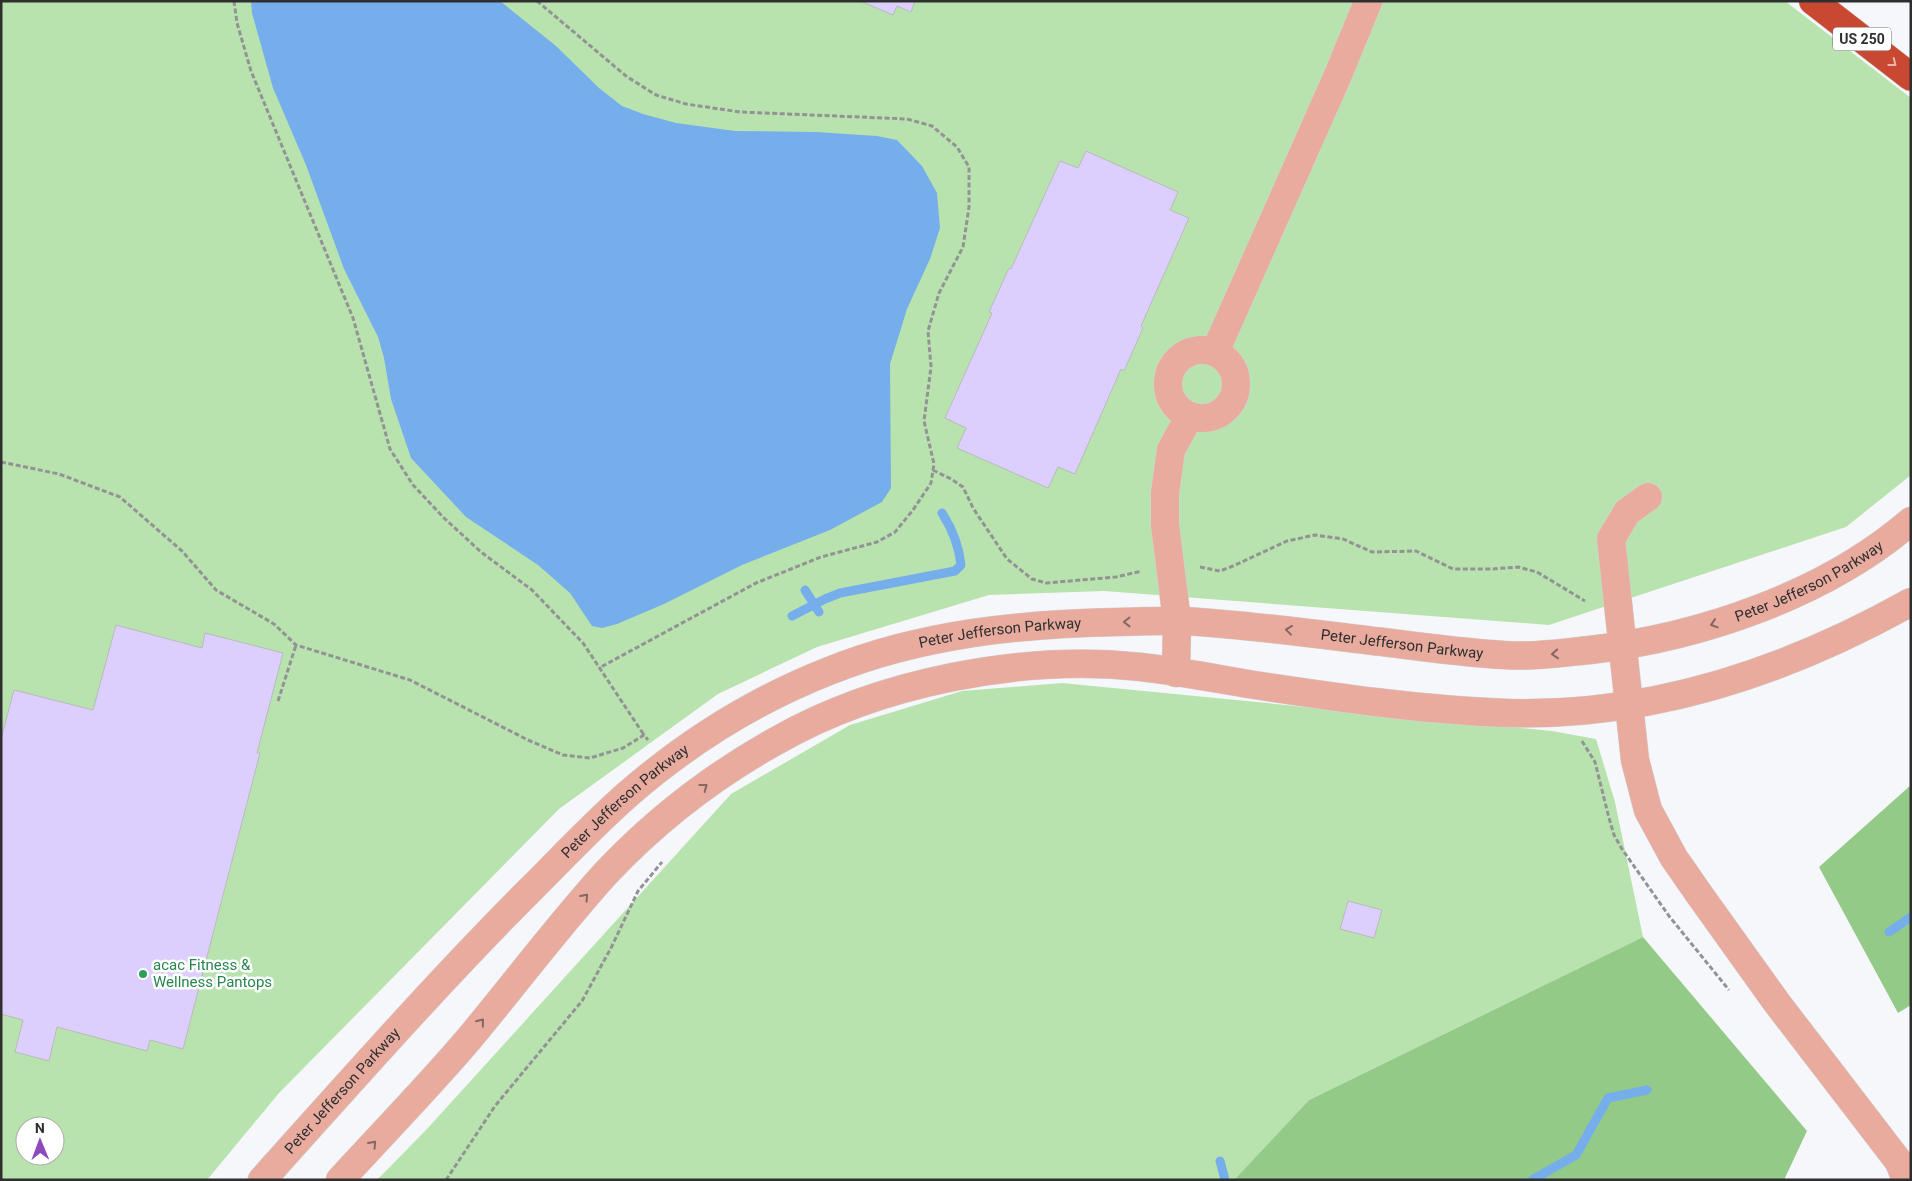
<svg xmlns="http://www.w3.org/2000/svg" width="1912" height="1181" font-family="Roboto,sans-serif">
	<rect width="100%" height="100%" fill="#f6f7fa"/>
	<path fill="#b8e3ae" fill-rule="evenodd" d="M1 1H1785L1911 98V475L1846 527 1549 625 1104 591 989 595 817 647 718 694 559 809 279 1093 207 1180H1ZM25 1126H55V1156H25Z
		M1062 683 1552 731 1596 739 1615 802 1643 937 1309 1100 1234 1180H377L427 1129 731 794 850 725 962 691Z"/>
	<path fill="#94ca87" d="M1911 785V1005L1898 1013 1819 867Z
		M1643 937 1807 1131 1784 1180H1234L1309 1100Z"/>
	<path fill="#76aeec" d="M251 1H500L556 46 599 88 622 106 643 114 676 123 735 131 816 132 877 136 897 140 922 166 937 193 940 228 930 259 907 309 890 364 891 488 882 502 830 530 742 565 664 604 617 624 602 628 592 626 570 593 538 565 466 517 411 458 391 399 384 358 378 337 344 269 306 165 273 88 252 13Z"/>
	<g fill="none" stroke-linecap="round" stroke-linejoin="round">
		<path stroke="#76aeec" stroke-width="9" d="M805 590 819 612
			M792 616 825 599 840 593 955 571 961 565C959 546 953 530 942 513
			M1889 932 1911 917
			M1220 1161 1225 1180
			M1532 1180 1576 1155 1608 1098 1647 1090"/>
	</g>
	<path fill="#dccffd" stroke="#bababc" d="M860 1H915L911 12 897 6 893 15Z
		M1086 151 1178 192 1170 210 1189 218 1141 326 1143 328 1124 371 1121 369 1075 474 1058 467 1048 488 957 448 966 428 945 418 992 313 989 312 1009 268 1011 269 1060 161 1078 168Z
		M116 625 202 648 205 633 283 653 257 753H260L183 1049 150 1040 147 1051 57 1027 49 1061 15 1052 23 1020 1 1014V739L14 690 93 710Z
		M1348 901 1382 910 1374 938 1340 929Z"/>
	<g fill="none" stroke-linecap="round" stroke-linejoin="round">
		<defs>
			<g id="minor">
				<circle cx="1202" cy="384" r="34"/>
				<path d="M1215 352 1338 75 1368 2"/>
				<path d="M1648 497 1627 512 1611 539 1635 760 1648 810 1674 858 1699 894 1777 1003 1899 1162 1906 1180"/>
				<path d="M1176 673 1177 621 1165 525V493L1171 450 1189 417"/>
				<path id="s1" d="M262 1180C351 1081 439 981 533 887 564 856 595 823 628 794 688 742 755 700 829 671 921 634 1019 624 1117 622 1139 622 1162 620 1184 621 1253 625 1322 635 1391 643 1429 648 1467 653 1504 655 1533 657 1561 653 1590 650 1701 637 1825 595 1911 521"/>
				<path d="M340 1180C383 1133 427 1088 468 1040 514 985 557 927 606 873 655 821 713 776 776 741 879 682 1023 654 1141 667 1177 671 1213 678 1248 684 1334 697 1421 710 1508 713 1652 717 1786 672 1911 602"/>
			</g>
			<path id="highway" d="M1813 1 1911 77"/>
		</defs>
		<use href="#minor" stroke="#d2d3d6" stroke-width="29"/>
		<use href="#highway" stroke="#d2d3d6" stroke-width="29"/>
		<path stroke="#939395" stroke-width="3" stroke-dasharray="5 2.5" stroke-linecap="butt" d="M234 1 237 23 251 71 353 318 390 449 413 485 444 518 481 552 532 590 583 643 644 735
			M537 1 626 76 656 95 686 104 740 112 907 119 932 126 957 147 969 167V207L963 247 939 293 928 331 931 367 924 421 934 464 931 483 913 510 895 532 877 542 821 557 756 583 599 668
			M1 462 59 474 120 497 182 551 216 590 274 624 296 645 410 680 528 740 563 755 590 758 623 748 644 735 648 740
			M933 470 951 479 963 487 973 508 1007 559 1032 579 1046 583 1116 577 1142 571
			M1200 567 1220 571 1233 566 1287 541 1315 535 1343 539 1372 552 1416 551 1453 569H1492L1518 567 1537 572 1585 601
			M278 701 296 645
			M1582 741 1595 762 1609 818 1614 835 1622 849 1669 916 1729 990
			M446 1180 495 1106 582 1001 612 946 638 891 662 862"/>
		<use href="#minor" stroke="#e9ab9e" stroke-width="28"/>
		<use href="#highway" stroke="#c94831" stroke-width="28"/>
	</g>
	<defs><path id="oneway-chevron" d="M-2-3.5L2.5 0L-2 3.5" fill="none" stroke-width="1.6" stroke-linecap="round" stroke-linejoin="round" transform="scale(1.25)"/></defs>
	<use stroke="#e9b6ad" href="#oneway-chevron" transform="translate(1893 63) rotate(38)"/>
	<g stroke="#836762">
		<use href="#oneway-chevron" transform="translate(1127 622) rotate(179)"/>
		<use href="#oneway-chevron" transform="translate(1714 624) rotate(162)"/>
		<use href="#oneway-chevron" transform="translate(1289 630) rotate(-173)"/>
		<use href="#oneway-chevron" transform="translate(1555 654) rotate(175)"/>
		<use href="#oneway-chevron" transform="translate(704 787) rotate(-37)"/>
		<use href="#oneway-chevron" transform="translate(585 897) rotate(-48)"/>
		<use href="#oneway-chevron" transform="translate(481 1022) rotate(-51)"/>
		<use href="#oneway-chevron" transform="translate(373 1144) rotate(-48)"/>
	</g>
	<circle fill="#2e9e5b" stroke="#fff" stroke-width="2" cx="143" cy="974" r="5"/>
	<g text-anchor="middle" stroke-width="5" stroke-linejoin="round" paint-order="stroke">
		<rect fill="#fff" stroke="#6d6d6e" stroke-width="1" x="1833" y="27.5" width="58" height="23" rx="4"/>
		<g font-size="14" font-weight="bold" fill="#2f2f30">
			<text x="1862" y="44">US 250</text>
		</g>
		<g font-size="15" fill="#2f2f30" stroke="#fff">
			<text dy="5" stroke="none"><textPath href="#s1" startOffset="1769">Peter Jefferson Parkway</textPath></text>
			<text dy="5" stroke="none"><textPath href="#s1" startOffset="945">Peter Jefferson Parkway</textPath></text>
			<text dy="5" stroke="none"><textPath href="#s1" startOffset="1349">Peter Jefferson Parkway</textPath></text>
			<text dy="5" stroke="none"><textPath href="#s1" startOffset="525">Peter Jefferson Parkway</textPath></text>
			<text dy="5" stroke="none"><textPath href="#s1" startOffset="120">Peter Jefferson Parkway</textPath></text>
		</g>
		<g font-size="15" fill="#27864d" stroke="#fff" text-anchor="start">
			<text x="153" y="970">acac Fitness &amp;<tspan x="153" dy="17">Wellness Pantops</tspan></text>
		</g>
	</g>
	<rect width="1912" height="1181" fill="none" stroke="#2f2f30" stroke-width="5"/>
	<g transform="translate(40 1141) rotate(359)"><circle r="24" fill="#ffffff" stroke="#acacac"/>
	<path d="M0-4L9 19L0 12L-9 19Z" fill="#8e49bd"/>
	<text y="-8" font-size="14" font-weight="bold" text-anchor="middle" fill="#2f2f30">N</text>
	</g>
</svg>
